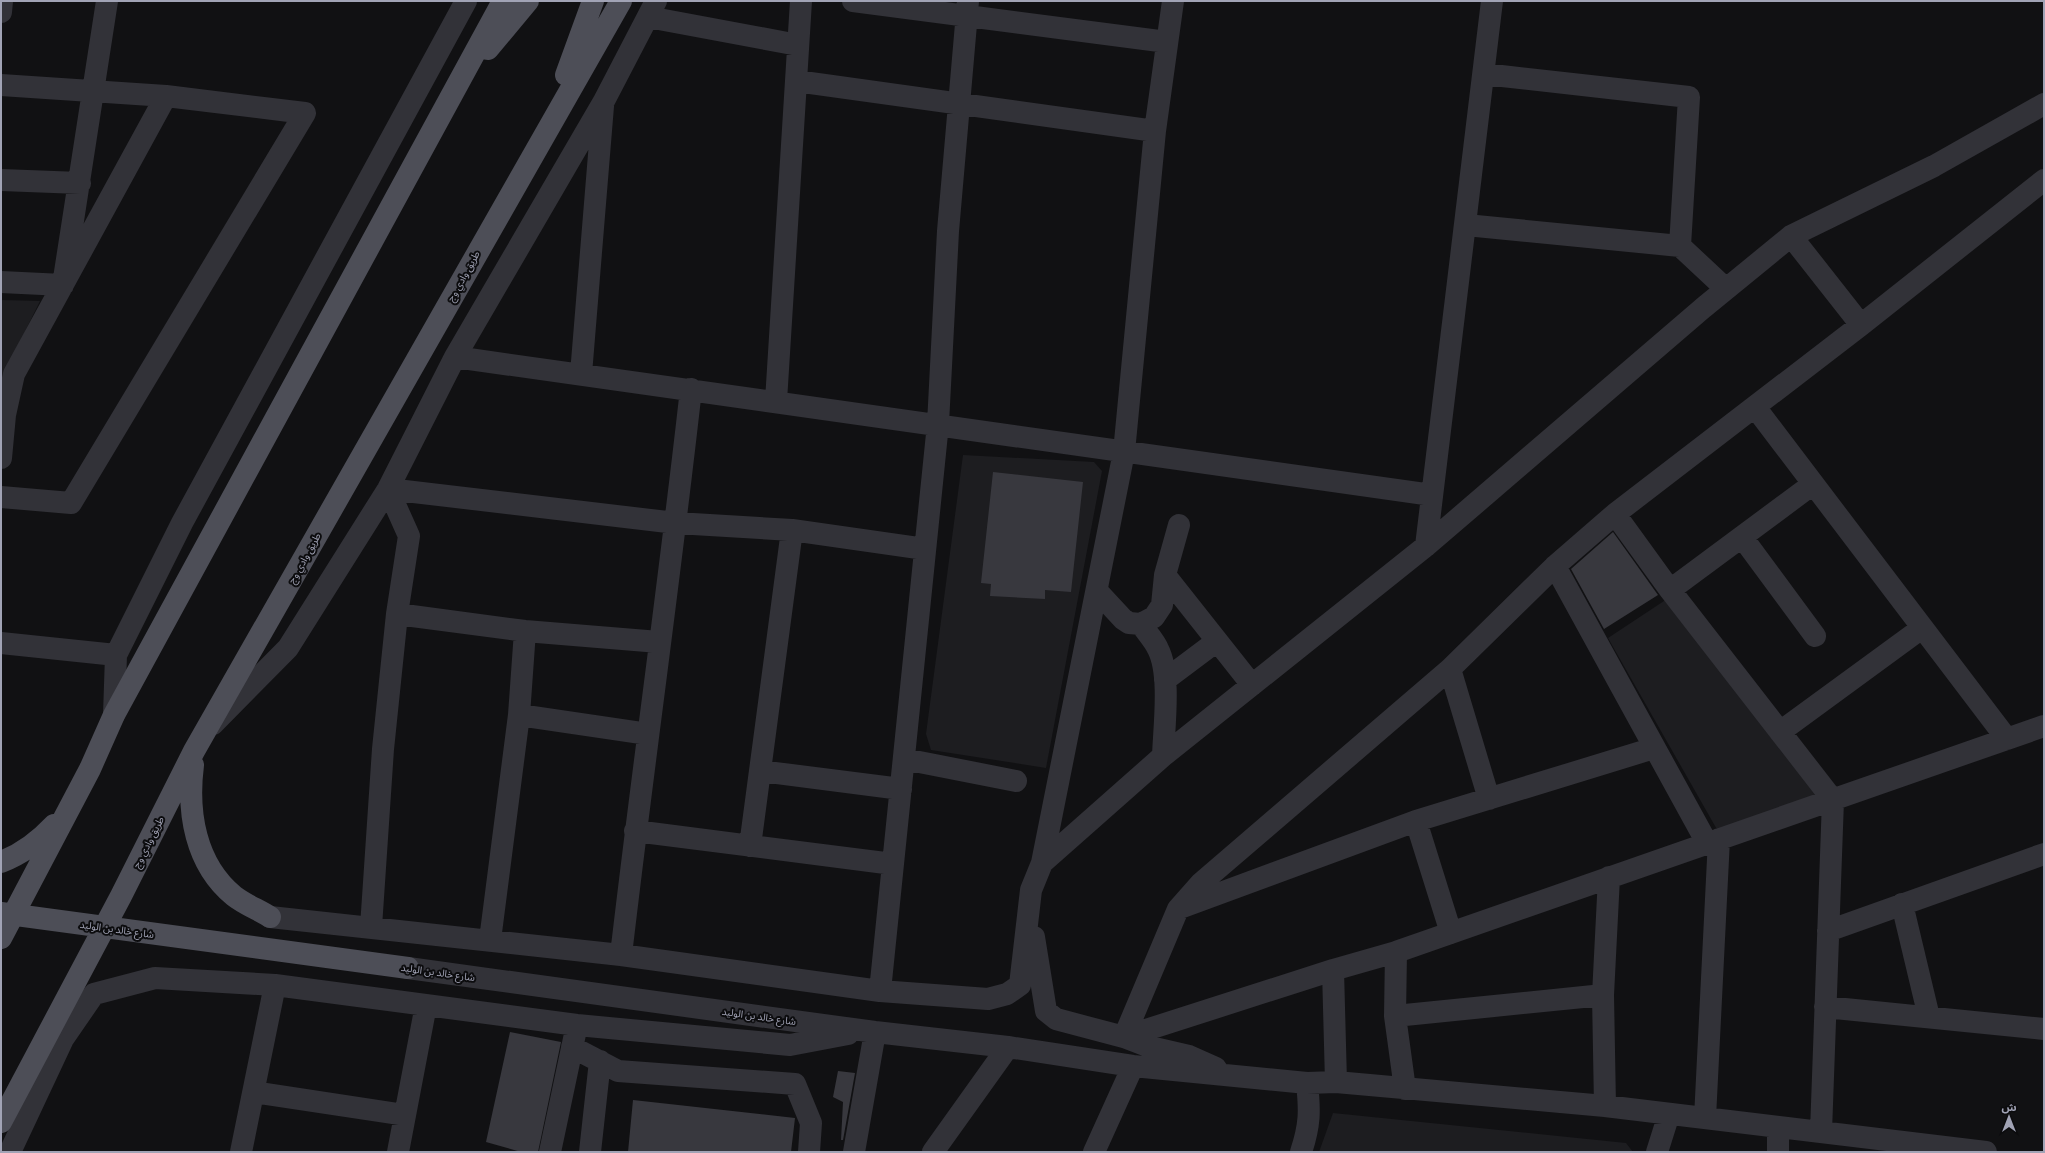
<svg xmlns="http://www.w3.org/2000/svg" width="2045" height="1153" font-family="'IBM Plex Sans','Noto Sans Arabic',sans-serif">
	<rect width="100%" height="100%" fill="#111113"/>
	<path fill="#1d1d20" d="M1 300 40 301 7 368 1 422Z
		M963 455 1094 462 1102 471 1046 768 931 750 926 734Z
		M1667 599 1820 795 1719 833 1608 638Z
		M1333 1113 1626 1143 1633 1152H1319Z"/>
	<path fill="#38383e" d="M993 472 1083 482 1071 592 1045 590V599L990 596 991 584 981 583Z
		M1613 532 1658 595 1604 629 1571 569Z
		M510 1032 561 1042 538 1152H521L486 1142Z
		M838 1071 855 1073 843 1140H841L843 1102 833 1097Z
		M633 1100 795 1118 791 1152H628Z"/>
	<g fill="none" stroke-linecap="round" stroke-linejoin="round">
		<path stroke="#323238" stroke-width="22" d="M853 1 1167 42
			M1 12 2 1
			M648 17 798 45
			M1484 74 1689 97 1680 246
			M796 81 1155 131
			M1 85 166 96 305 113 71 503 1 497
			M1 180 80 183
			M1466 225 1680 246 1726 289
			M1791 236 1861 325
			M1 282 63 285 107 1
			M455 357 1432 495
			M581 374 603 106
			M776 401 801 1
			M1755 407 2007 739
			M1 458 5 415 14 374 166 96
			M1615 514 1670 590 1833 800 1821 1132
			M1742 537 1815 636
			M1426 546 1492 1
			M1555 566 1707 843
			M1165 575 1252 685
			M1670 590 1813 484
			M1097 591 1123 619 1129 623 1141 624 1154 617 1162 605 1165 575 1179 525
			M397 614 525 631 659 642
			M1141 624C1146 632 1154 640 1158 649 1171 674 1164 727 1163 756
			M1 643 116 655
			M1450 669 1489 799
			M1165 680 1217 641
			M114 715 116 655 182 523 466 1
			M519 715 648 734
			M213 724 288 648 388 489 455 357 604 101 656 1
			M1780 732 1922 628
			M904 759 1016 781
			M760 771 901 789
			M1416 821 1451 933
			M635 831 893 864
			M750 846 792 530
			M1042 863 1163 756 1426 546 1703 308 1791 236 1934 166 2044 104
			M1902 904 1929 1017
			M1180 908 1416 821 1654 748
			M270 917 621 955 880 991 988 999 1007 994 1020 985 1031 890 1042 863 1124 452 1155 131 1173 1
			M371 927 383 749 397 614 409 536 388 489 676 523 792 530 925 549
			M1828 931 2044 854
			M1034 937 1046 1011 1056 1019 1124 1037 1150 1047 1189 1056 1216 1068
			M490 940 519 715 525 631
			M1396 952 1395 1016 1405 1089
			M621 955C643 766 670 578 691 389
			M408 968 875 1032 1008 1047 1133 1066 1307 1083 1336 1082 1605 1106 1986 1152
			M1333 970 1336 1082
			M880 991 938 424 948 231 968 1
			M1825 1007 2044 1029
			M1395 1016 1603 995
			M1124 1037 1178 909 1201 883 1450 669 1555 566 1615 514 1861 325 2044 180
			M1124 1037 1333 970 1396 952 2044 726
			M572 1047 618 1071 795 1084 811 1123 809 1152
			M254 1092 405 1115
			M1605 1106 1603 995 1609 877
			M1705 1118 1719 839
			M1778 1127V1152
			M10 1152 63 1039 94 994 155 978 275 985 577 1025 790 1045 848 1034
			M241 1152 275 985
			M398 1152 426 1005
			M550 1152 575 1034
			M590 1152 600 1061
			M854 1152 875 1032
			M933 1152 1008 1047
			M1094 1152 1133 1066
			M1301 1152C1310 1125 1310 1111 1307 1083
			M1657 1152 1669 1114"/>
		<path stroke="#4d4e57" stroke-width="22" d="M488 49 528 1
			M566 75 593 1
			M193 765C187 812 195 864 234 896 244 904 259 910 270 917
			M1 862C22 854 39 841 54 825
			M1 913 408 968
			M1 938 90 769 114 715 503 1
			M1 1122 121 896 194 751 621 1"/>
	</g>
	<g text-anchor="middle" stroke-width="4" stroke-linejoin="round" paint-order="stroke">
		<g font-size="10" fill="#a1a3b5" stroke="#0c0c0e">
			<text transform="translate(463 276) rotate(-61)" y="4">طريق وادي وج</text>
			<text transform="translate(304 558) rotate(-61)" y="4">طريق وادي وج</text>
			<text transform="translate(148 842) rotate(-63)" y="4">طريق وادي وج</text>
			<text transform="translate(117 929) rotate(8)" y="4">شارع خالد بن الوليد</text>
			<text transform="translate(438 972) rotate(8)" y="4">شارع خالد بن الوليد</text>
			<text transform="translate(759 1016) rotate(8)" y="4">شارع خالد بن الوليد</text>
		</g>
	</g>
	<rect width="2045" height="1153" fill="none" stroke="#a1a3b5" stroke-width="4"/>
	<g transform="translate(2009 1117)" stroke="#0c0c0e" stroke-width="3" paint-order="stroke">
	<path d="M0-3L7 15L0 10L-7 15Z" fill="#a1a3b5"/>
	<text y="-6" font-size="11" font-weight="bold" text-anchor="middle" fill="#a1a3b5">ش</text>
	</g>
</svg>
